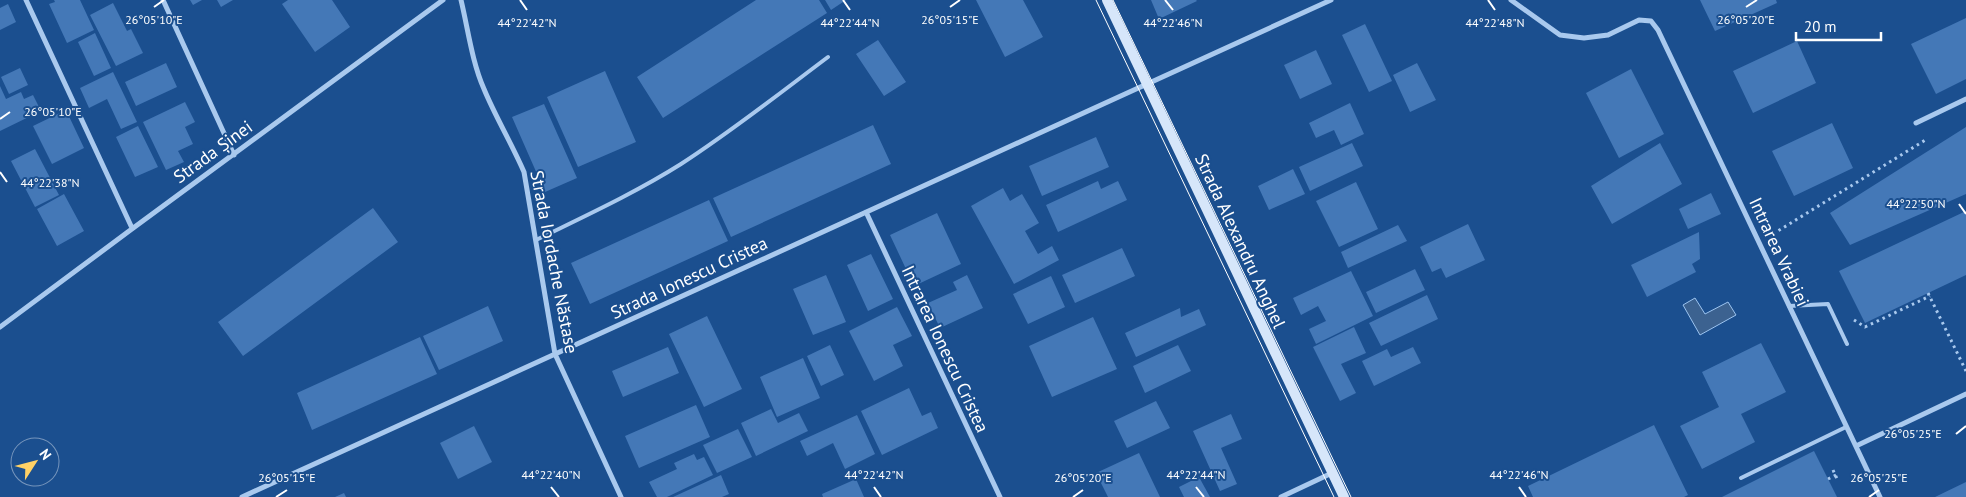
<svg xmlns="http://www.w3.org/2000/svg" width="1966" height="497" font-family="'PT Sans',sans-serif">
	<rect width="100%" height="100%" fill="#1b4f8f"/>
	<path fill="#3c6290" stroke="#9cc4f0" d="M1695 298 1705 314 1728 302 1736 315 1700 335 1683 305Z"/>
	<path fill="#4478b7" d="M54 0H80L94 30 67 43 49 4 55 2Z
		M190 0H202L193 5Z
		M217 0H233L221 7Z
		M288 0H332L350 27 315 52 282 4Z
		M756 0H819L827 13 663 118 637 77Z
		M825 0H846L831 10Z
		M976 0H1023L1043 37 1005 57Z
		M1151 0H1196L1197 1 1159 19Z
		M1700 0H1776L1777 3 1715 31Z
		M113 3 127 31 131 29 143 53 116 66 90 15Z
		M8 4 16 22 0 30V8Z
		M1966 18V79L1936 94 1911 44Z
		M1365 24 1392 81 1369 92 1342 35Z
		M95 33 111 68 94 76 78 42Z
		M878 40 906 82 884 96 856 54Z
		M1797 41 1816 83 1753 113 1733 71Z
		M1316 50 1332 84 1300 99 1284 65Z
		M166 63 177 87 136 106 125 82Z
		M1417 63 1436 100 1410 112 1393 75Z
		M20 68 28 85 9 94 1 77Z
		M1631 69 1664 134 1619 158 1586 93Z
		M605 71 636 142 578 167 547 97Z
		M113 72 137 122 121 129 107 99 89 108 80 88Z
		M0 86 6 99 21 92 24 99 33 95 41 111 0 131Z
		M185 102 195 122 185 127 193 144 178 151 184 162 166 170 143 122Z
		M1350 103 1364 134 1341 145 1334 130 1316 138 1309 123Z
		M544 104 577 178 545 192 512 117Z
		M66 110 84 148 52 164 33 126Z
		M1832 123 1853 168 1794 196 1772 151Z
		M873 125 891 164 731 237 713 198Z
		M138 126 158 167 135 177 116 137Z
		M1966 127V194L1850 245 1830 213Z
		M1096 137 1109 167 1042 196 1029 166Z
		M1352 143 1363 166 1310 191 1299 167Z
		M1660 143 1682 184 1612 224 1591 186Z
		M35 149 59 195 35 207 11 161Z
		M1293 169 1305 194 1269 210 1258 186Z
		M1098 181 1101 189 1118 181 1127 200 1058 232 1046 205Z
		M1356 182 1378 229 1339 247 1316 201Z
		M1003 188 1010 201 1022 194 1039 223 1025 231 1038 254 1052 246 1059 260 1014 284 971 206Z
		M1711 193 1721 214 1688 229 1679 209Z
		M64 194 84 231 57 246 37 209Z
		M709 200 728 241 590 304 571 263Z
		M373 208 398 242 243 356 218 322Z
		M1966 211V275L1865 323 1839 271Z
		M937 213 961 264 914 286 890 235Z
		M1468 224 1485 260 1446 278 1441 268 1432 272 1420 247Z
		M1398 225 1407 241 1348 268 1341 252Z
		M1699 232 1700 259 1692 264 1696 272 1647 297 1631 265Z
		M1122 248 1135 276 1075 303 1062 275Z
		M871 254 893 299 868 311 847 265Z
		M1415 269 1425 290 1376 313 1366 292Z
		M1351 271 1373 316 1316 344 1309 329 1326 321 1318 306 1301 315 1293 298Z
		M826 275 846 322 813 335 793 289Z
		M967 275 983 308 940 328 928 303 957 290 953 282Z
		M1051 276 1065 307 1028 324 1013 294Z
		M1427 295 1438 319 1381 346 1369 323Z
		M488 306 503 341 439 370 423 336Z
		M897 307 912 336 893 345 903 366 874 381 849 331Z
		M1180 308 1181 317 1199 309 1206 325 1136 357 1125 333Z
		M707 316 742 389 704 407 669 334Z
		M1093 317 1117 369 1052 397 1029 346Z
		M1354 327 1366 353 1341 364 1356 393 1340 401 1313 347Z
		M420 337 437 374 312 430 297 393Z
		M1761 343 1786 392 1741 414 1755 442 1702 469 1680 426 1719 407 1702 372Z
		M830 345 844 375 821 386 807 356Z
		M1178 345 1191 371 1145 393 1133 366Z
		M668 347 679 373 623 397 612 371Z
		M1413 347 1421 363 1374 386 1362 361 1387 349 1391 357Z
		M803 358 820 398 777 417 760 377Z
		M909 388 922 416 931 412 938 428 882 455 861 411Z
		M1156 401 1170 428 1127 448 1114 421Z
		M696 405 710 437 639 468 625 436Z
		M771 409 778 423 799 413 808 431 756 456 741 423Z
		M1231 414 1242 439 1221 448 1237 484 1220 491 1193 431Z
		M857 415 875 454 845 469 833 443 807 456 800 441Z
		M1654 425 1688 495 1684 497H1533L1528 486Z
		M474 426 492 462 458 479 440 443Z
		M738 429 752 457 717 473 703 445Z
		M1814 451 1837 497H1722Z
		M1139 453 1160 497H1108L1096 473Z
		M694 454 697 460 704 457 713 475 667 497H657L649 482 677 469 674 463Z
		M721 475 729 494 722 497H673Z
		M1199 477 1210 497H1184L1179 487Z
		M856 479 864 497H823L822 494Z
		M1966 482V497H1935Z
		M344 493 346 497H335Z"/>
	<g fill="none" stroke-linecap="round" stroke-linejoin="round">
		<path stroke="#a9c9ee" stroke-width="3" stroke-dasharray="2.5 4" stroke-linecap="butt" d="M1773 234 1927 139
			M1928 293 1966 371
			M1854 320 1865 327 1930 296
			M1833 470 1838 481
			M1828 479 1836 475"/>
		<path stroke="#a9c9ee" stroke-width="4" d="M536 240C585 216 635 193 681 164 732 131 780 93 828 57
			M1789 306 1828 304 1847 344
			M1741 478 1846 427"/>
		<path stroke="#a9c9ee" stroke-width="5" d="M26 0 132 228
			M163 0 234 155
			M461 0C468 29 472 62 484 89 496 118 512 144 524 172L555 354 621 497
			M1511 0 1560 35 1584 38 1608 35 1639 20 1651 21 1658 30 1880 497
			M1916 123 1966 99
			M866 212 1000 497
			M0 327C147 217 296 109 443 0
			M1856 446 1966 394
			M242 497 1331 0
			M1281 497 1332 473"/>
		<path stroke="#d6e6fa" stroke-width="10" d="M1107 0 1344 497"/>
		<path stroke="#fff" stroke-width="1" d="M1096 0 1334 497
			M1113 0 1351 497"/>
	</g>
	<path fill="none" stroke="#fff" stroke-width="2" d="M520 0 527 10M843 0 850 10M1165 0 1173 10M1488 0 1495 10M154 7 164 0M950 7 960 0M1746 7 1757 0M0 119 10 112M0 172 7 182M1959 204 1966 214M1956 434 1966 426M551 487 559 497M874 487 881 497M1196 487 1204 497M1519 487 1526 497M276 497 287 490M1073 497 1083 490M1869 497 1879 490"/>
	<g text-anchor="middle" stroke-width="4" stroke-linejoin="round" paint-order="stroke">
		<g font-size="18" fill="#fff" stroke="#1b4f8f">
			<text transform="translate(213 152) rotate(-36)" y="6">Strada Șinei</text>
			<text transform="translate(1240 241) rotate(65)" y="6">Strada Alexandru Anghel</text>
			<text transform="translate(1779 252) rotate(65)" y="6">Intrarea Vrabiei</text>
			<text transform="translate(554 262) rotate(79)" y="6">Strada Iordache Năstase</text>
			<text transform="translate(689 278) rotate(-25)" y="6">Strada Ionescu Cristea</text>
			<text transform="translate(945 349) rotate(65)" y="6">Intrarea Ionescu Cristea</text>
		</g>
	</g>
	<g font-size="12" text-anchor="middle" fill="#fff" stroke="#1b4f8f" stroke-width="4" stroke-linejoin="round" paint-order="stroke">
		<text x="154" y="24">26°05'10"E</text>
		<text x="950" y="24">26°05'15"E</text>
		<text x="1746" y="24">26°05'20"E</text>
		<text x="527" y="27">44°22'42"N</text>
		<text x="850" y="27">44°22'44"N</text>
		<text x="1173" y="27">44°22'46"N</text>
		<text x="1495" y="27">44°22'48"N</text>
		<text x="53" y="116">26°05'10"E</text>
		<text x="50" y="187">44°22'38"N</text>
		<text x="1916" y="208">44°22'50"N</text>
		<text x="1913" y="438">26°05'25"E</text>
		<text x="551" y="479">44°22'40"N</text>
		<text x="874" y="479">44°22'42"N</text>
		<text x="1196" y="479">44°22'44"N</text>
		<text x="1519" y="479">44°22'46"N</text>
		<text x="287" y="482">26°05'15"E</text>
		<text x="1083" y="482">26°05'20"E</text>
		<text x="1879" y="482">26°05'25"E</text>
	</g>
	<g transform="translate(35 462) rotate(54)"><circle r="24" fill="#1b4f8f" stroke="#7695bc"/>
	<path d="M0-4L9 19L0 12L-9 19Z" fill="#ffd166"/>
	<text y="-8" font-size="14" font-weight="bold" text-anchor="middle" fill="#ffffff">N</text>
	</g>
	<path d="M1796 32v8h85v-8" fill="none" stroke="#ffffff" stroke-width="2.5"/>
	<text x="1804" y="32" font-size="15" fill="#ffffff" stroke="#1b4f8f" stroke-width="4" paint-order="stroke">20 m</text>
</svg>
